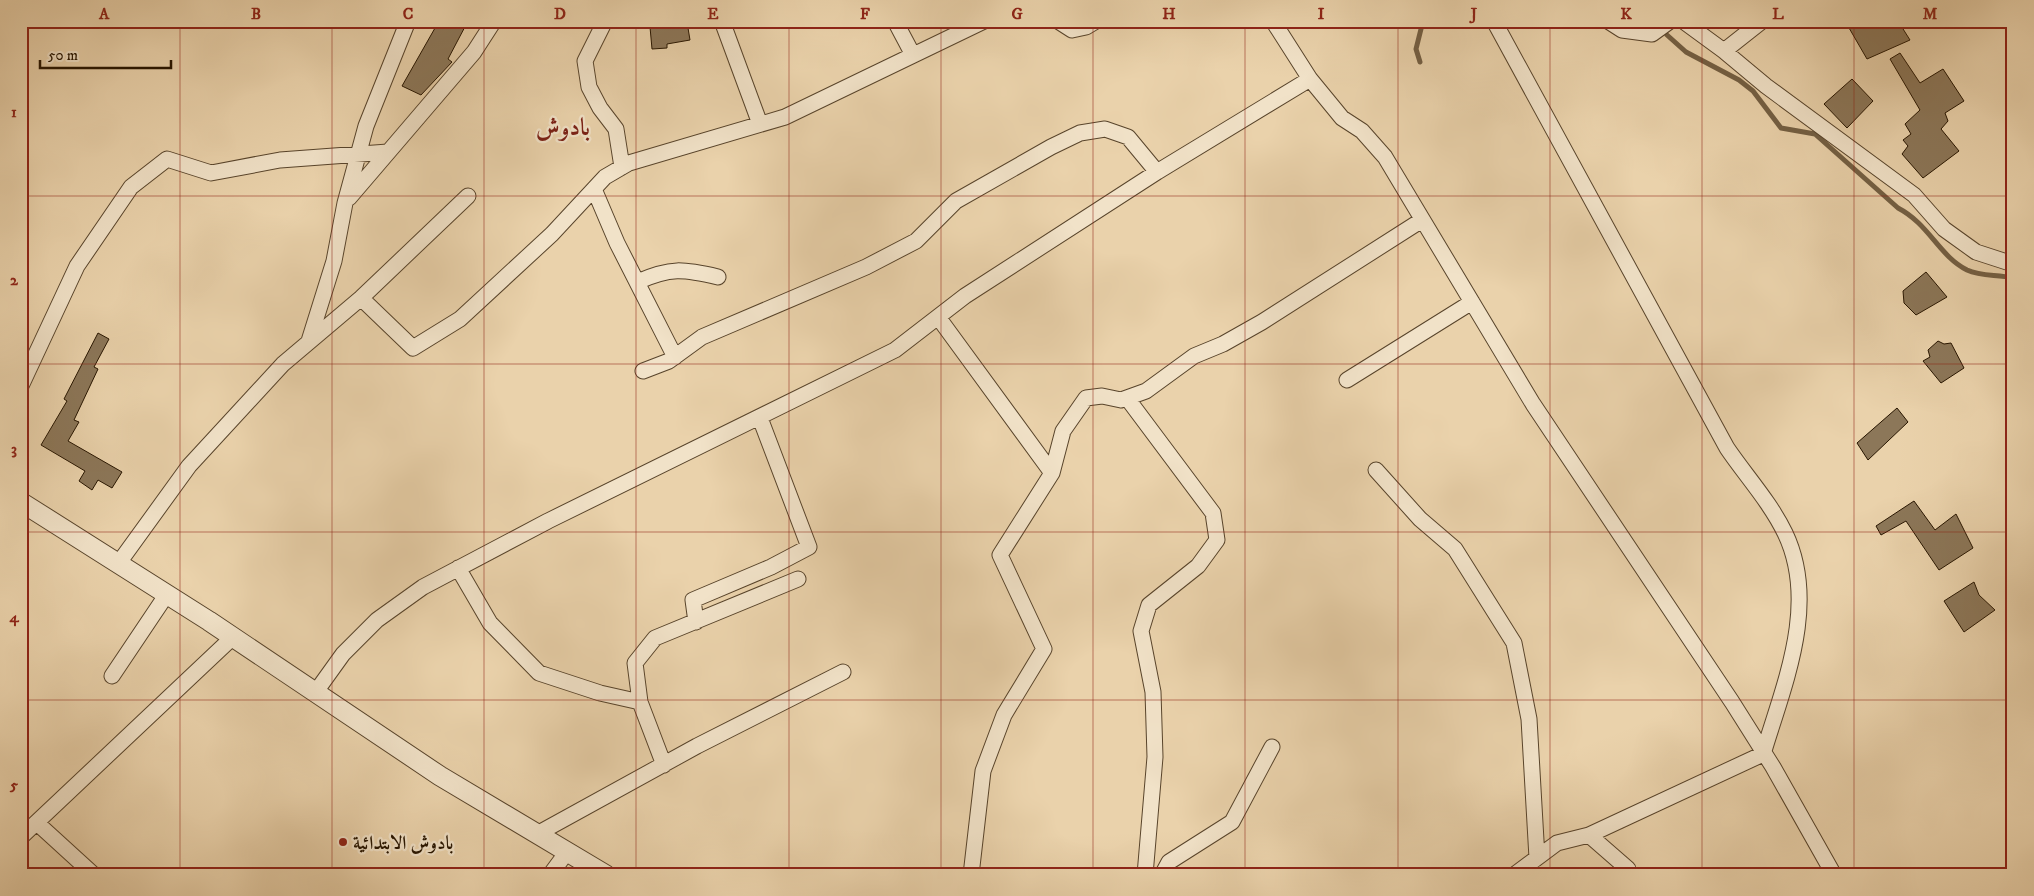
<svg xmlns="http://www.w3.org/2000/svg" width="2034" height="896" font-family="'IM FELL DW Pica',Amiri,serif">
	<rect width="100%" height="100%" fill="#ead2ab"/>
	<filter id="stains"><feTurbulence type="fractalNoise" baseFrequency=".004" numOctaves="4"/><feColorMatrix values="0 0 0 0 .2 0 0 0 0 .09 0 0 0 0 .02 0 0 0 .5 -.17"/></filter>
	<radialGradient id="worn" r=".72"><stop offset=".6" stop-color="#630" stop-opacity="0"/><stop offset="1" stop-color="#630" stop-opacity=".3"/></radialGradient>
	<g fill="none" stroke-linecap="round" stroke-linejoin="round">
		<path stroke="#746044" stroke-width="5" d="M1667 35 1686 52 1739 80 1753 91 1781 128 1815 134 1898 208C1929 224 1939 256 1967 270 1982 277 1997 274 2013 278
			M1420 62 1416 49 1423 21"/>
	</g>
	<path fill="#8c7759" stroke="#271500" d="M439 21H468L448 59 452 62 421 95 402 86Z
		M1845 21H1898L1910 40 1867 59Z
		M687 22 690 40 667 44V48L652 49 650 27Z
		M1900 53 1920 83 1943 69 1964 101 1945 113 1948 121 1941 129 1959 151 1923 178 1902 154 1908 146 1903 140 1911 134 1905 124 1920 110 1890 59Z
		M1852 79 1873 101 1847 128 1824 104Z
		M1926 272 1947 297 1916 315 1904 303 1903 291Z
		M98 333 109 339 94 367 98 369 74 420 79 422 68 441 122 472 112 488 98 480 92 490 79 481 85 471 41 445 67 401 64 399Z
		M1938 341 1944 344 1951 343 1964 368 1941 383 1923 361 1930 357 1928 350Z
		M1897 408 1908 422 1868 460 1857 443Z
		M1914 501 1935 530 1956 514 1973 548 1939 570 1906 521 1881 535 1876 526Z
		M1974 582 1979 595 1995 610 1964 632 1944 601Z"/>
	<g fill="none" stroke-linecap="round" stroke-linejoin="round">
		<defs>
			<path id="minor" d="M605 21 585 61 589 87 600 108 616 129 622 167
				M722 21 760 124
				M895 21 913 55
				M1058 21 1072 30 1086 27 1096 21
				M1273 21 1310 79 1342 118 1362 131 1385 157 1533 404 1732 702 1773 767 1834 875
				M1494 21 1727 448C1746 476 1770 502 1785 533 1819 604 1784 684 1763 754L1589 835 1557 843 1514 875
				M1608 21 1622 30 1652 34 1670 21
				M1683 21 1724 51 1766 86 1914 195 1944 229 1976 252 2013 264
				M1724 51 1762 21
				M594 189 617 243 675 357
				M349 198 474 52 494 21
				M637 282C671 267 683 269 718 277
				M361 298 413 348 460 319 552 234 605 177 629 163 785 117 984 21
				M938 317 1052 473
				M309 341 334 261 345 203 366 126 408 21
				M643 371 669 361 702 337 866 267 916 241 956 201 1051 147 1080 133 1105 129 1128 137 1157 172
				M1347 380 1472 302
				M21 386 77 266 131 187 167 159 211 173 280 160 388 152
				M1127 398 1213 513 1217 540 1198 566 1149 605 1141 631 1153 692 1155 757 1145 875
				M1376 470 1420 519 1455 549 1514 643 1529 719 1537 858
				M118 564 189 466 283 364 361 298 468 196
				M458 568 490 623 539 673 600 693 640 702
				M696 622 693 600 771 567 809 547 760 418
				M112 676 167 594
				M315 693 343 654 377 620 423 587 548 521 895 350 965 296 1157 172 1310 79
				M664 765 640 702 635 663 655 638 798 579
				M37 823 94 875
				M537 834 697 746 843 672
				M1589 835 1628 869V875
				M21 837 233 637
				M550 875 567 852
				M971 875 983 771 1004 715 1044 649 1000 555 1052 473 1063 431 1086 398 1102 396 1121 400 1146 391 1194 356 1223 344 1262 322 1422 220
				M1162 875 1169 862 1232 822 1272 747"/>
			<path id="tertiary" d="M21 502 209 621 440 776 606 875"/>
		</defs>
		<use href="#minor" stroke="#58442b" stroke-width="17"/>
		<use href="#tertiary" stroke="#58442b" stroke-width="21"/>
		<use href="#minor" stroke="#f1e2c8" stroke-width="15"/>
		<use href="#tertiary" stroke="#f1e2c8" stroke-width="19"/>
	</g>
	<path fill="none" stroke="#8f2418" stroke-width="1" stroke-opacity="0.55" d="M180 21V875M332 21V875M484 21V875M636 21V875M789 21V875M941 21V875M1093 21V875M1245 21V875M1398 21V875M1550 21V875M1702 21V875M1854 21V875M21 196H2013M21 364H2013M21 532H2013M21 700H2013"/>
	<circle fill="#8f2418" stroke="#f1e2c8" stroke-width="2" cx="343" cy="842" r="5"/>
	<g text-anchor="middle" stroke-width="4.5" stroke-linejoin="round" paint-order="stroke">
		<g font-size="19" font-weight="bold" fill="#271500" stroke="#f1e2c8" text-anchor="start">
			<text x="353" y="849">بادوش الابتدائية</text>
		</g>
		<g font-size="24" font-weight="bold" fill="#7a1f14" stroke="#f1e2c8">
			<text x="563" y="135">بادوش</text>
		</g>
	</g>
	<rect width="2034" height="896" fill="none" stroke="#ead2ab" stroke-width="55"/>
	<path d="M40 60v8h131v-8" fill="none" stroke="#271500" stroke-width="2.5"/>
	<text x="48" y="60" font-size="15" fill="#271500" stroke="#f1e2c8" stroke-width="4" paint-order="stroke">50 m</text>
	<rect x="28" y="28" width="1978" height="840" fill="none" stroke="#8f2418" stroke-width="2"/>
	<g font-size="16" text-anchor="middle" font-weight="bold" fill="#8f2418">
		<text x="104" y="19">A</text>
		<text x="256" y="19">B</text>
		<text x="408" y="19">C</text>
		<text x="560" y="19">D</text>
		<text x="713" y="19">E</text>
		<text x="865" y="19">F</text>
		<text x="1017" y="19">G</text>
		<text x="1169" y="19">H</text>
		<text x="1321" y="19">I</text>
		<text x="1474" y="19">J</text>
		<text x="1626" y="19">K</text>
		<text x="1778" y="19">L</text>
		<text x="1930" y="19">M</text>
		<text x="14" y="117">1</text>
		<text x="14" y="285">2</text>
		<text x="14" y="454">3</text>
		<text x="14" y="622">4</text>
		<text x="14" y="790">5</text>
	</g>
	<rect width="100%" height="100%" filter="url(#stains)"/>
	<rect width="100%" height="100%" fill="url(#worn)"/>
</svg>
